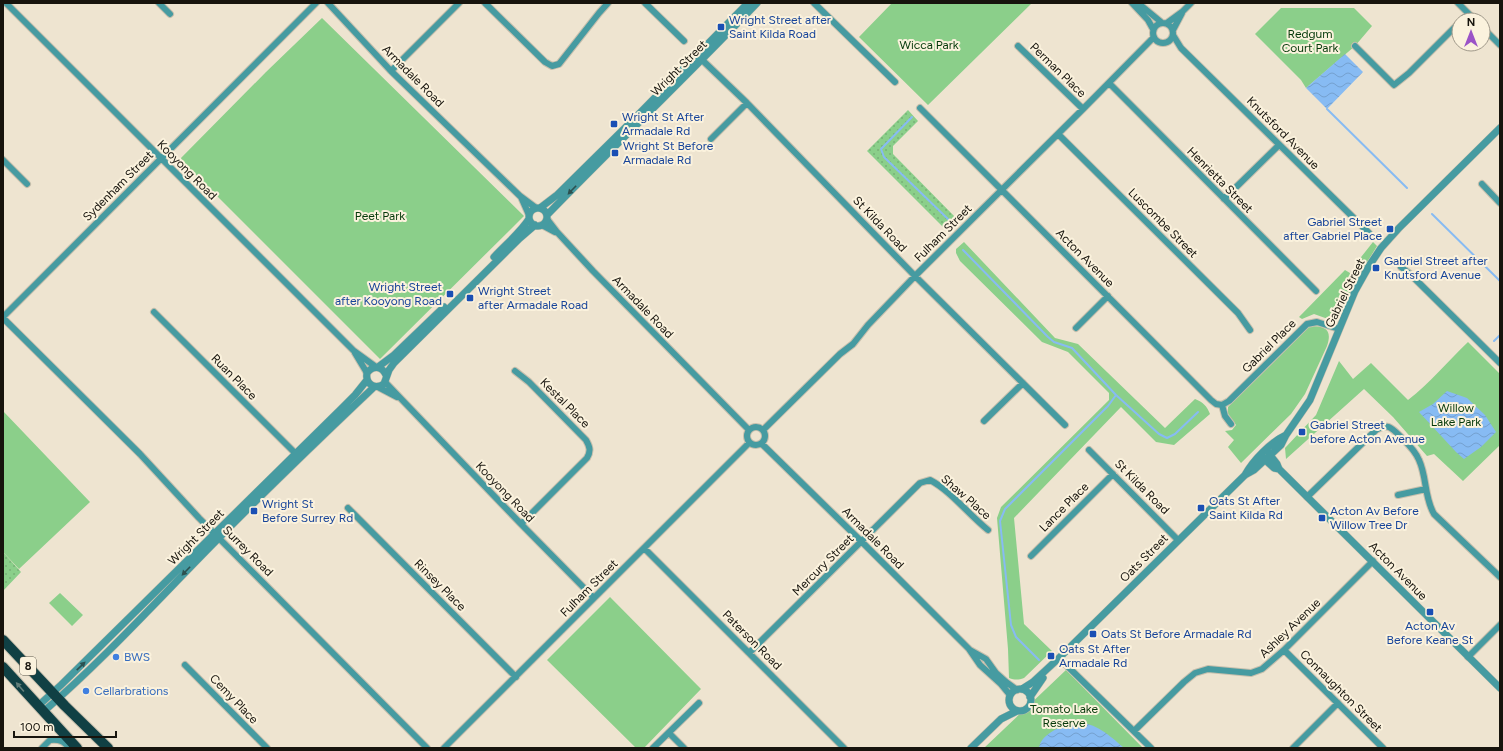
<svg xmlns="http://www.w3.org/2000/svg" width="1503" height="751" font-family="Figtree,sans-serif">
	<defs>
		<pattern id="grass-dots" width="8" height="8" patternUnits="userSpaceOnUse"><rect width="8" height="8" fill="#8bcf8a"/><path d="M2 2h.1M6 6h.1" fill="none" stroke="#77b176" stroke-width="1.8" stroke-linecap="round"/></pattern>
		<pattern id="water-waves" width="16" height="10" patternUnits="userSpaceOnUse"><rect width="16" height="10" fill="#87bbf3"/><path d="M0 5q4-4 8 0t8 0" fill="none" stroke="#74a0cf"/></pattern>
	</defs>
	<rect width="100%" height="100%" fill="#eee4d0"/>
	<path fill="url(#grass-dots)" d="M908 110 918 121 893 146V154L958 220 947 231 867 151Z
		M3 552 21 572 3 591Z"/>
	<path fill="#8bcf8a" d="M892 3H1032L928 105 859 37Z
		M1281 8H1354L1372 26 1355 46 1306 88 1301 80 1255 34Z
		M322 18 524 216 380 359 180 159 266 72Z
		M964 242 1055 338 1078 344 1165 428 1195 399C1203 402 1207 406 1210 414L1174 445 1156 442 1121 407 1014 518 1024 624 1052 651 1024 678C1018 680 1015 680 1009 678L1008 649 997 518 1001 507 1109 400V393L1068 352 1042 342 960 261 956 253V249Z
		M1373 242 1377 246 1357 279 1342 313 1335 317 1328 319 1314 314 1302 319 1299 317 1345 270 1355 276 1358 270 1354 266Z
		M1311 326C1327 326 1332 331 1327 346L1305 394 1291 414 1241 463 1228 447 1234 440 1225 431 1232 430 1236 425 1228 414V407L1305 328Z
		M1468 342 1500 374V445L1463 481 1434 454 1427 456 1393 417 1364 389 1286 459 1285 448 1316 415 1339 361 1353 379 1371 363 1408 400C1430 383 1448 361 1468 342Z
		M3 411 90 502 19 569 3 552Z
		M60 593 83 615 72 626 49 603Z
		M610 597 701 689 644 748H636L547 660Z
		M1066 670 1143 748H984Z"/>
	<path fill="url(#water-waves)" d="M1345 54 1363 72 1327 109 1306 88Z
		M1447 391 1467 398 1485 415 1496 432 1481 447 1464 459 1456 452 1419 412 1433 404Z
		M1076 722C1096 723 1109 735 1124 748H1039C1041 733 1064 725 1076 722Z"/>
	<g fill="none" stroke-linecap="round" stroke-linejoin="round">
		<path stroke="#87bbf3" stroke-width="2" d="M1327 109 1407 188
			M912 117 881 149 884 157 951 222
			M1432 214 1500 281
			M963 250 1048 337 1054 342 1072 348 1116 395 1159 434 1167 438 1175 434 1198 412
			M1494 341 1500 335
			M1039 660 1016 637 1011 625 1000 521 1005 509 1108 406 1116 395"/>
		<defs>
			<path id="minor" d="M6 3 354 351 376 367
				M159 3 170 14
				M328 3 391 71 520 196 536 208
				M485 3 545 62 552 66 559 64 599 13 608 3
				M645 3 684 41
				M814 3 895 82
				M1132 3 1148 20 1153 29
				M1138 3 1161 22
				M1458 3 1475 20
				M1462 20 1468 14
				M1153 33a10 10 0 1 1 20 0a10 10 0 1 1-20 0Z
				M1167 23 1182 12 1191 3
				M1483 28 1500 45
				M1173 30 1182 13
				M1173 35 1181 48 1369 233
				M1018 46 1083 109
				M1355 46 1394 85 1409 73 1459 23
				M699 57 747 103 915 276 1065 425
				M391 71 459 3
				M1109 83 1316 291
				M920 108 1211 400 1216 404 1222 405 1225 416 1231 424
				M1058 134 1238 313 1250 330
				M711 139 747 103
				M3 160 27 184
				M1482 184 1500 203
				M521 197 529 215
				M1224 199 1279 145
				M547 219 557 232 593 271 749 430
				M542 225 555 232
				M1401 267 1410 274 1500 363
				M154 312 298 456
				M3 317 316 3
				M3 318 140 454 199 518 427 748
				M1076 328 1108 296
				M355 353 367 373
				M515 371 529 382 586 440C590 447 591 451 587 458L521 524
				M385 382 521 524 593 597
				M378 387 397 397
				M1222 405 1229 401 1307 324 1317 322 1339 329
				M984 421 1023 383
				M747 436a9 9 0 1 1 18 0a9 9 0 1 1-18 0Z
				M763 430 840 354 853 344 868 325 915 276 1083 109 1154 37
				M762 444 862 542 969 649 980 665 1001 684 1010 695
				M1089 450 1178 540
				M1398 495 1426 489
				M1307 497 1376 430C1387 423 1391 427 1400 436 1407 443 1415 450 1419 460 1427 477 1424 497 1434 514L1500 577
				M348 508 516 677
				M644 548 844 748
				M1031 556 1113 474
				M970 650 986 659 996 673 1006 682 1017 690
				M1284 650 1383 748
				M749 653 920 483 930 480C951 491 969 515 988 530
				M1468 657 1500 625
				M1059 658 1151 748
				M185 665 267 748
				M1134 731 1184 682 1195 673 1208 669 1251 673 1262 669 1284 650 1373 561
				M669 733 684 748
				M42 748 50 740C60 739 63 741 70 748
				M444 748 749 443
				M653 748 699 703
				M1293 748 1338 703"/>
			<path id="tertiary" d="M540 208 557 195 632 121 748 3
				M529 217a9 9 0 1 1 18 0a9 9 0 1 1-18 0Z
				M547 215C616 144 688 75 757 3
				M494 257C506 244 520 233 529 219
				M378 367 394 355 444 307
				M386 375C382 366 373 365 367 373 365 384 375 390 384 384L389 370 394 363 520 238 535 225
				M1266 450 1277 464 1279 469 1500 688
				M1262 457 1274 468 1279 469
				M1245 475C1253 460 1271 442 1286 435
				M1009 700a11 11 0 1 1 22 0a11 11 0 1 1-22 0Z
				M1022 689 1033 682 1059 658 1245 475 1254 470 1281 445 1286 435 1310 400 1355 291 1369 266 1381 248 1399 228 1500 128
				M1030 697 1043 678
				M38 706 61 685 341 409 355 395 367 380
				M43 712C102 661 155 603 209 548 263 493 318 440 374 387
				M971 748 1001 719 1017 711"/>
			<path id="trunk" d="M3 640 65 706 108 748
				M3 667 77 748"/>
		</defs>
		<use href="#minor" stroke="#c7bfad" stroke-width="8"/>
		<use href="#tertiary" stroke="#c7bfad" stroke-width="8"/>
		<use href="#trunk" stroke="#c7bfad" stroke-width="12"/>
		<use href="#minor" stroke="#469ba1" stroke-width="6"/>
		<use href="#tertiary" stroke="#469ba1" stroke-width="7"/>
		<use href="#trunk" stroke="#104044" stroke-width="10"/>
	</g>
	<defs><path id="oneway-solid" d="M-6-.8H1V-3.2L6.5 0L1 3.2V.8H-6Z"/></defs>
	<g fill="#2c5150">
		<use href="#oneway-solid" transform="translate(572 190) rotate(134)"/>
		<use href="#oneway-solid" transform="translate(186 571) rotate(134)"/>
		<use href="#oneway-solid" transform="translate(81 666) rotate(-44)"/>
	</g>
	<use fill="#627e7a" href="#oneway-solid" transform="translate(20 687) rotate(-131)"/>
	<g fill="#1a4fb4" stroke="#fbf2dd" stroke-width="1.5">
		<rect x="717" y="23" width="8" height="8" rx="2"/>
		<rect x="610" y="120" width="8" height="8" rx="2"/>
		<rect x="611" y="149" width="8" height="8" rx="2"/>
		<rect x="1386" y="225" width="8" height="8" rx="2"/>
		<rect x="1372" y="264" width="8" height="8" rx="2"/>
		<rect x="446" y="290" width="8" height="8" rx="2"/>
		<rect x="466" y="294" width="8" height="8" rx="2"/>
		<rect x="1298" y="428" width="8" height="8" rx="2"/>
		<rect x="1197" y="504" width="8" height="8" rx="2"/>
		<rect x="250" y="507" width="8" height="8" rx="2"/>
		<rect x="1318" y="514" width="8" height="8" rx="2"/>
		<rect x="1426" y="608" width="8" height="8" rx="2"/>
		<rect x="1089" y="630" width="8" height="8" rx="2"/>
		<rect x="1047" y="652" width="8" height="8" rx="2"/>
	</g>
	<g fill="#3f7fe0" stroke="#fbf2dd" stroke-width="1.5">
		<circle cx="116" cy="657" r="4"/>
		<circle cx="86" cy="691" r="4"/>
	</g>
	<g text-anchor="middle" stroke-width="4" stroke-linejoin="round" paint-order="stroke">
		<rect fill="#fbf2dd" stroke="#5b574b" stroke-width="1" x="20" y="657" width="16" height="18" rx="3"/>
		<g font-size="11" font-weight="bold" fill="#17140d">
			<text x="28" y="670">8</text>
		</g>
		<g font-size="12" fill="#164399" stroke="#fbf2dd" text-anchor="start">
			<text x="729" y="24">Wright Street after<tspan x="729" dy="14">Saint Kilda Road</tspan></text>
			<text x="622" y="121">Wright St After<tspan x="622" dy="14">Armadale Rd</tspan></text>
			<text x="623" y="150">Wright St Before<tspan x="623" dy="14">Armadale Rd</tspan></text>
			<text x="1382" y="226" text-anchor="end">Gabriel Street<tspan x="1382" dy="14">after Gabriel Place</tspan></text>
			<text x="1384" y="265">Gabriel Street after<tspan x="1384" dy="14">Knutsford Avenue</tspan></text>
			<text x="442" y="291" text-anchor="end">Wright Street<tspan x="442" dy="14">after Kooyong Road</tspan></text>
			<text x="478" y="295">Wright Street<tspan x="478" dy="14">after Armadale Road</tspan></text>
			<text x="1310" y="429">Gabriel Street<tspan x="1310" dy="14">before Acton Avenue</tspan></text>
			<text x="1209" y="505">Oats St After<tspan x="1209" dy="14">Saint Kilda Rd</tspan></text>
			<text x="262" y="508">Wright St<tspan x="262" dy="14">Before Surrey Rd</tspan></text>
			<text x="1330" y="515">Acton Av Before<tspan x="1330" dy="14">Willow Tree Dr</tspan></text>
			<text x="1430" y="630" text-anchor="middle">Acton Av<tspan x="1430" dy="14">Before Keane St</tspan></text>
			<text x="1101" y="638">Oats St Before Armadale Rd</text>
			<text x="1059" y="653">Oats St After<tspan x="1059" dy="14">Armadale Rd</tspan></text>
		</g>
		<g font-size="12" fill="#05390a" stroke="#fbf2dd">
			<text x="1310" y="38">Redgum<tspan x="1310" dy="14">Court Park</tspan></text>
			<text x="929" y="49">Wicca Park</text>
			<text x="380" y="220">Peet Park</text>
			<text x="1456" y="412">Willow<tspan x="1456" dy="14">Lake Park</tspan></text>
			<text x="1064" y="713">Tomato Lake<tspan x="1064" dy="14">Reserve</tspan></text>
		</g>
		<g font-size="12" fill="#17140d" stroke="#fbf2dd">
			<text transform="translate(679 68) rotate(-45)" y="4">Wright Street</text>
			<text transform="translate(1058 70) rotate(44)" y="4">Perman Place</text>
			<text transform="translate(413 76) rotate(45)" y="4">Armadale Road</text>
			<text transform="translate(1283 133) rotate(45)" y="4">Knutsford Avenue</text>
			<text transform="translate(187 170) rotate(45)" y="4">Kooyong Road</text>
			<text transform="translate(1220 180) rotate(45)" y="4">Henrietta Street</text>
			<text transform="translate(118 186) rotate(-45)" y="4">Sydenham Street</text>
			<text transform="translate(1163 223) rotate(45)" y="4">Luscombe Street</text>
			<text transform="translate(880 224) rotate(46)" y="4">St Kilda Road</text>
			<text transform="translate(943 233) rotate(-45)" y="4">Fulham Street</text>
			<text transform="translate(1085 258) rotate(45)" y="4">Acton Avenue</text>
			<text transform="translate(1345 293) rotate(-64)" y="4">Gabriel Street</text>
			<text transform="translate(643 307) rotate(46)" y="4">Armadale Road</text>
			<text transform="translate(1269 346) rotate(-45)" y="4">Gabriel Place</text>
			<text transform="translate(234 377) rotate(45)" y="4">Ruan Place</text>
			<text transform="translate(565 403) rotate(45)" y="4">Kestal Place</text>
			<text transform="translate(1142 487) rotate(45)" y="4">St Kilda Road</text>
			<text transform="translate(505 492) rotate(46)" y="4">Kooyong Road</text>
			<text transform="translate(966 497) rotate(41)" y="4">Shaw Place</text>
			<text transform="translate(1064 507) rotate(-45)" y="4">Lance Place</text>
			<text transform="translate(196 537) rotate(-45)" y="4">Wright Street</text>
			<text transform="translate(873 538) rotate(45)" y="4">Armadale Road</text>
			<text transform="translate(248 551) rotate(45)" y="4">Surrey Road</text>
			<text transform="translate(1144 558) rotate(-45)" y="4">Oats Street</text>
			<text transform="translate(823 565) rotate(-45)" y="4">Mercury Street</text>
			<text transform="translate(1398 571) rotate(45)" y="4">Acton Avenue</text>
			<text transform="translate(440 585) rotate(45)" y="4">Rinsey Place</text>
			<text transform="translate(589 588) rotate(-45)" y="4">Fulham Street</text>
			<text transform="translate(1290 628) rotate(-44)" y="4">Ashley Avenue</text>
			<text transform="translate(752 640) rotate(45)" y="4">Paterson Road</text>
			<text transform="translate(1341 691) rotate(45)" y="4">Connaughton Street</text>
			<text transform="translate(234 699) rotate(46)" y="4">Cemy Place</text>
		</g>
		<g font-size="12" fill="#366cbe" stroke="#fbf2dd" text-anchor="start">
			<text x="124" y="661">BWS</text>
			<text x="94" y="695">Cellarbrations</text>
		</g>
	</g>
	<rect width="1503" height="751" fill="none" stroke="#17140d" stroke-width="8"/>
	<g transform="translate(1471 32)"><circle r="19" fill="#fbf2dd" stroke="#a0998a"/>
	<path d="M0-3L7 15L0 10L-7 15Z" fill="#9b53c7"/>
	<text y="-6" font-size="11" font-weight="bold" text-anchor="middle" fill="#17140d">N</text>
	</g>
	<path d="M14 731v6h102v-6" fill="none" stroke="#17140d" stroke-width="2"/>
	<text x="20" y="731" font-size="12" fill="#17140d" stroke="#fbf2dd" stroke-width="3" paint-order="stroke">100 m</text>
</svg>
